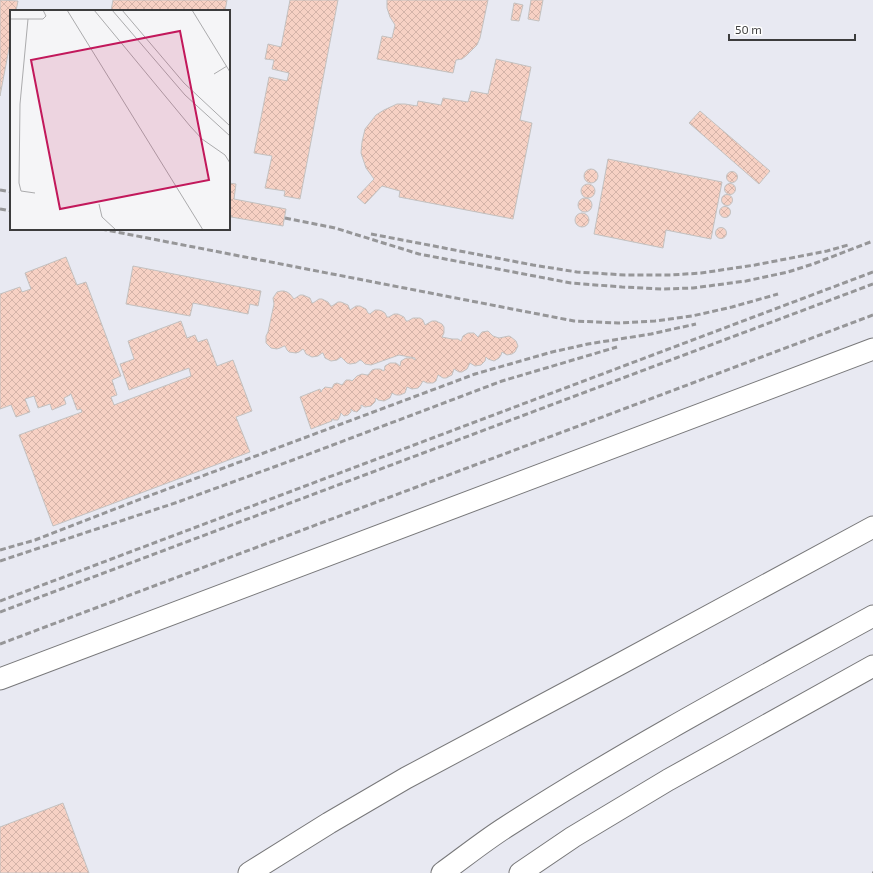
<svg xmlns="http://www.w3.org/2000/svg" width="873" height="873" font-family="'Exo 2',sans-serif">
	<defs>
		<pattern id="building-cross-hatch" width="8" height="8" patternUnits="userSpaceOnUse"><rect width="8" height="8" fill="#f7d1c4"/><path d="M0 0l8 8M0 8l8-8" fill="none" stroke="#d5b4a9"/></pattern>
	</defs>
	<rect width="100%" height="100%" fill="#f5f5f7"/>
	<path fill="#e8e9f2" fill-rule="evenodd" d="M0 0H873V873H0ZM11 11H229V229H11Z"/>
	<path fill="url(#building-cross-hatch)" stroke="#c3c1c0" d="M0 0 18 1 16 11H11V38L0 96Z
		M113 0H227L225 11H111Z
		M290 0H338L300 199 284 196 285 191 265 188 272 156 254 153 269 77 287 81 289 73 272 69 274 60 265 59 268 44 281 47Z
		M387 0H488L480 38 477 45 467 55 462 59 456 60 453 73 377 59 382 36 392 38 395 25 390 17 387 8Z
		M531 0H543L539 21 528 19Z
		M514 3 523 5 519 21 511 20Z
		M496 59 531 67 520 120 532 123 513 219 399 197 400 191 382 186 365 204 357 197 374 179 366 168 361 153 362 142 365 129 376 115 384 110 397 104H405L417 106 418 101 441 105 443 98 468 102 471 91 488 94Z
		M700 111 770 171 759 184 689 123Z
		M608 159 722 182 711 239 666 230 663 248 594 234Z
		M584 176a7 7 0 1 1 14 0a7 7 0 1 1-14 0Z
		M726.5 177a5.5 5.5 0 1 1 11 0a5.5 5.5 0 1 1-11 0Z
		M229 183 236 184 234 199 286 209 283 226 231 217V215H229Z
		M724.5 189a5.5 5.5 0 1 1 11 0a5.5 5.5 0 1 1-11 0Z
		M581 191a7 7 0 1 1 14 0a7 7 0 1 1-14 0Z
		M721.5 200a5.5 5.5 0 1 1 11 0a5.5 5.5 0 1 1-11 0Z
		M578 205a7 7 0 1 1 14 0a7 7 0 1 1-14 0Z
		M719.5 212a5.5 5.5 0 1 1 11 0a5.5 5.5 0 1 1-11 0Z
		M575 220a7 7 0 1 1 14 0a7 7 0 1 1-14 0Z
		M715.5 233a5.5 5.5 0 1 1 11 0a5.5 5.5 0 1 1-11 0Z
		M66 257 77 285 86 282 121 376 112 380 117 395 111 397 114 405 191 376 189 368 129 390 120 364 134 359 128 341 181 321 187 338 195 335 198 342 207 339 217 366 233 360 252 411 236 417 250 452 53 526 19 435 82 412 81 409 77 410 71 394H70V395L64 398 66 404 52 410 50 404 38 408 34 396 25 399 30 412 16 417 11 405 0 409V294L20 287 22 292 31 289 25 273Z
		M133 266 261 291 258 306 250 304 248 314 193 303 190 316 126 304Z
		M281 291H284L287 292 290 294 294 299 300 295H303L310 298 312 303H313L319 299H322L328 302 331 306H332L338 302H341L348 305 350 310 356 306H360L366 309 368 313 370 314 375 310H379L382 311 385 313 387 317H389L394 314H398L404 317 406 321H408L413 318H420L423 320 425 325 432 321H436L442 324 444 327V333L442 337 452 339H458L461 341 463 336 468 333H474L478 337 482 332 488 331 493 336 499 338 509 336 511 337 516 341 518 346 515 352 512 354 507 355 502 352 501 355 499 358 494 361 488 359 486 357 485 361 481 365 475 366 470 363 467 369 462 372H459L454 369 452 375 446 378H443L438 375 436 381 433 383H427L423 381 420 386 418 388 412 389 407 387 405 393 400 395H396L392 393 390 398 384 401 378 400 376 398 375 402 371 406 365 407 361 405V408L357 412 353 411 351 409V412L348 415 344 416 341 413 340 416 338 420H334L332 419V421L311 429 300 397 320 389 321 392 322 390 325 387 332 388 334 384 337 383 342 385 346 380H350L352 381 357 376 362 374 367 375H368L372 370 375 369H380L384 371 385 366 390 363H396L400 366 401 361 406 358H412L415 360V358L399 355 371 365 365 364 362 361 360 360 356 363 350 364 347 363 341 357 337 360 331 361 325 358 323 353H322L318 356 312 357 306 354 304 350 303 349 299 352 296 353 289 352 287 350 285 346H284L280 348 277 349 271 348 266 343V336L268 332 274 304 273 298 277 292Z
		M63 803 89 873H0V827Z"/>
	<g fill="none" stroke-linecap="round" stroke-linejoin="round">
		<defs>
			<path id="minor" d="M0 679 873 349
				M249 873 329 823 406 778 618 665 873 527
				M442 873C463 858 484 841 506 827 624 751 749 684 873 616
				M520 873 573 837 668 780 873 666"/>
		</defs>
		<use href="#minor" stroke="#78787a" stroke-width="23"/>
		<use href="#minor" stroke="#fff" stroke-width="21"/>
		<path stroke="#969698" stroke-width="3" stroke-dasharray="6 3" stroke-linecap="butt" d="M0 190 11 192
			M0 209 11 211
			M285 218 335 228 419 254 571 283 622 287 662 289 693 288 746 281 788 272 813 264 873 241
			M101 229 574 321 618 323 655 321 692 316 732 307 778 294
			M371 234 533 265 577 272 625 275H671L701 273 755 265 827 251 848 245
			M0 550 35 540 146 497 475 374 552 352 588 344 651 334 696 324
			M0 561 178 502 293 460 502 381 617 347
			M0 601 873 272
			M0 612 873 284
			M0 644 873 315
			M872 873H873"/>
	</g>
	<g transform="translate(10 10)">
		<rect width="220" height="220" fill="#f5f5f7"/>
		<path fill="none" stroke="#ababad" stroke-width="1" d="M57 0 193 220M84 0 180 116 192 129 215 145 220 153M102 0 175 85 220 126M112 0 174 73 220 116M182 0 220 62M0 9H33L36 6 33 0M18 9 10 94 9 173 11 181 25 183M204 64 217 56M0 190V210M89 194 92 207 106 220"/>
		<path fill="#c2185b" fill-opacity="0.15" stroke="#c2185b" stroke-width="2" d="M170 21 199 170 50 199 21 50Z"/>
		<rect width="220" height="220" fill="none" stroke="#3c3c3d" stroke-width="2"/>
	</g>
	<path d="M729 34v6h126v-6" fill="none" stroke="#3c3c3d" stroke-width="2"/>
	<text x="735" y="34" font-size="12" fill="#3c3c3d" stroke="#ffffff" stroke-width="3" paint-order="stroke">50 m</text>
</svg>
